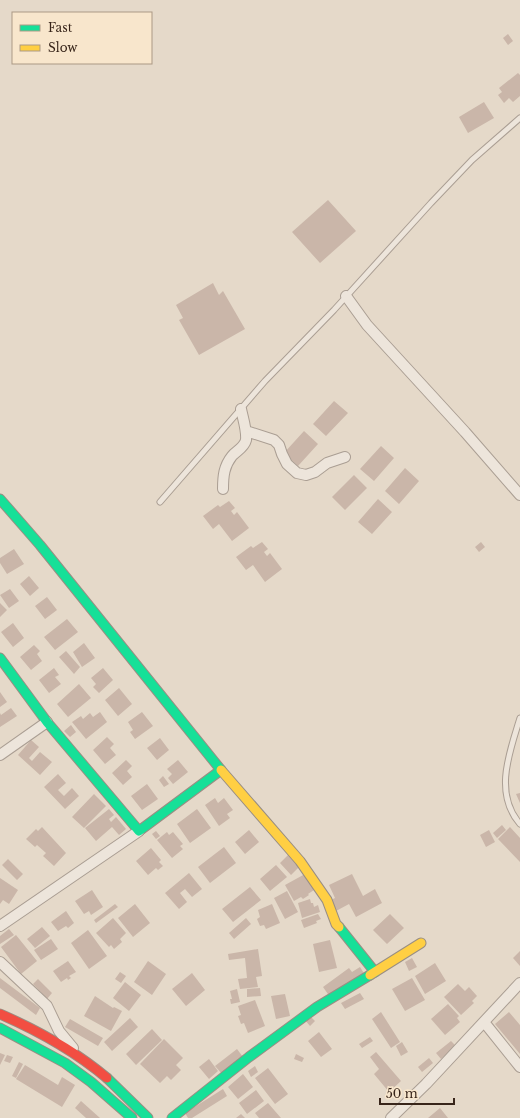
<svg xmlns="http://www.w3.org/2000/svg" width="520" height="1118" font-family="'Libre Baskerville',serif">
	<rect width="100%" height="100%" fill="#e5d9c9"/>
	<path fill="#cab6a9" d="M508 34 513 41 508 45 503 38Z
		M518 73 520 75V96L513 102 509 98 504 103 498 95 502 92 499 88Z
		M484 102 494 118 468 133 459 117Z
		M328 200 356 231 320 263 292 232Z
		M213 283 219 295 223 291 245 329 199 355 179 320 183 318 176 305Z
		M334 401 348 413 326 436 313 424Z
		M304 431 318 444 298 466 284 453Z
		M381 446 394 458 374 481 360 469Z
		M405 468 419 481 399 504 385 491Z
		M354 475 367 488 345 510 332 497Z
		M378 499 392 512 372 534 358 522Z
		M229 501 235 508 231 511 234 515 237 512 249 528 232 541 219 524 213 529 203 516 218 505 220 507Z
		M262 542 268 549 264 552 267 556 270 553 282 569 265 582 253 565 246 570 236 557 251 546 253 548Z
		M481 542 485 547 479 552 475 547Z
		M14 549 24 564 7 574 0 563V558Z
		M29 576 39 588 30 596 20 584Z
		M10 589 19 601 9 608 0 595Z
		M47 597 57 610 45 619 35 606Z
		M0 603 7 610 0 617Z
		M67 619 78 632 55 650 44 637Z
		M13 623 24 638 13 647 1 632Z
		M84 643 95 658 82 667 73 652Z
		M34 645 40 651 37 654 42 661 31 670 20 657Z
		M66 651 80 667 74 674 59 657Z
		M54 668 59 675 55 677 61 684 49 693 39 680Z
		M103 668 113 680 99 693 93 687 96 684 91 678Z
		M79 684 91 698 68 717 57 704Z
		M119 688 132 704 118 716 105 700Z
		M0 692 7 702 0 707Z
		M11 708 17 716 0 727V713L1 715Z
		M100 712 107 722 86 739 72 722 81 716 83 719 90 713 93 717Z
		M142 712 153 726 135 739 130 732 133 730 128 722Z
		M71 725 76 732 70 737 64 731Z
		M107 737 114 744 110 748 116 755 105 764 93 750Z
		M160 738 169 750 157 760 147 748Z
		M31 740 39 747 29 758 32 761 40 752 52 762 40 775 18 755Z
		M126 760 132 766 127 771 132 777 123 785 112 773Z
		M178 760 188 772 173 784 168 778 172 774 167 769Z
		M58 774 66 783 58 790 64 796 72 788 79 796 65 809 44 787Z
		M163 776 169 784 164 787 159 780Z
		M147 784 158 799 142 810 131 796Z
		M520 793V803L516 794Z
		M94 794 106 806 84 828 72 817Z
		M215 798 218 803 224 798 233 810 227 814 230 818 219 826 205 805Z
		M109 809 114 815 109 819 111 822 116 817 126 829 119 835 112 827 96 841 85 828Z
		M197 809 211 828 190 843 177 824Z
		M502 825 506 830 497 838 493 833Z
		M42 827 66 853 54 866 43 856 46 853 37 845 35 847 26 839 36 829 38 831Z
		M510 827 520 838V862L498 839Z
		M249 830 259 842 245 854 235 842Z
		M489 830 495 842 486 847 480 835Z
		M156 831 160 836 156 839 152 834Z
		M167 832 169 835 173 832 183 844 180 846 183 849 172 858 157 840Z
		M224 847 236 863 210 883 198 867Z
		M151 848 161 860 159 862 163 866 158 870 156 868 148 875 136 861Z
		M290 853 301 865 291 875 280 863Z
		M8 859 23 874 17 880 2 865Z
		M276 865 287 877 270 891 260 879Z
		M189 873 202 889 192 897 185 889 180 893 187 902 179 909 165 893Z
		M305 874 314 890 308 894 309 895 303 899 301 897 294 901 285 885Z
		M352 874 363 896 375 889 382 903 356 917 349 904 336 911 331 900 335 898 329 885Z
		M0 878 18 890 9 904 3 900 0 904Z
		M250 887 261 900 233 922 222 909Z
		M92 890 103 907 91 915 89 911 84 914 75 901Z
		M287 891 298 912 285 919 274 898Z
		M310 899 311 903H313L314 907 318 905 320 912 302 918 298 903Z
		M115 904 118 907 96 923 94 920Z
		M135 904 150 923 133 937 118 918Z
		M272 904 280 923 266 929 264 925 260 926 257 919 260 917 258 910Z
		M66 911 74 923 68 928 66 926 58 931 51 922Z
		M318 914 321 919 316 921 317 923 304 928 301 920Z
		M390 914 404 928 387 944 373 930Z
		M113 918 126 933 120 939 122 942 114 949 111 945 109 947 96 933Z
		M246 918 251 924 234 939 229 933Z
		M42 927 50 936 35 948 27 939Z
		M9 929 14 935 0 944V936Z
		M88 930 107 956 89 969 71 943Z
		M16 935 37 961 21 974 1 947Z
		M51 939 58 949 41 960 34 950Z
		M330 940 337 968 319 972 313 944Z
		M258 949 262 976 256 977 258 987 240 989 238 979 247 978 245 958 229 960 228 954Z
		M520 951V966L513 958Z
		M412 958 417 967 409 971 405 962Z
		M68 961 76 972 69 976 71 978 68 980 67 978 61 982 53 971Z
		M148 961 166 974 152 995 134 982Z
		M435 963 446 981 425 994 415 976Z
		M360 967 365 975 330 997 323 987 349 968 352 972Z
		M120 972 126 976 121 983 115 979Z
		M192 973 205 990 186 1006 172 989Z
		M0 978 40 1008 36 1015 0 988Z
		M412 978 425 1000 405 1011 392 989Z
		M38 979 52 993 47 999 33 984Z
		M125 982 141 995 129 1011 113 998Z
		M458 984 465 991 469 987 477 996 472 1001 474 1003 461 1015 444 997Z
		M260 988 261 996 247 997V989Z
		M237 989 240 1002 231 1004 230 999H232L230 991Z
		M360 993 364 999 345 1009 341 1003Z
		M285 994 290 1016 276 1019 271 996Z
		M95 996 113 1008 114 1007 122 1011 111 1031 84 1016Z
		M255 1000 265 1026 248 1033 244 1023 241 1024 238 1016 241 1015 238 1006Z
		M448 1004 459 1016 457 1018 460 1022 445 1035 431 1019Z
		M381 1012 400 1042 391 1048 372 1019Z
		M509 1012 520 1025V1054L495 1024Z
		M310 1016 315 1021 310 1026 305 1020Z
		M130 1018 138 1027 112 1051 104 1042Z
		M70 1019 103 1038 98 1046 65 1027Z
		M152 1029 162 1040 136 1065 126 1054Z
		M319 1032 332 1049 321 1057 308 1041Z
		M370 1037 373 1041 362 1048 359 1044Z
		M164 1039 183 1058 176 1065 181 1070 171 1080 167 1076 160 1083 140 1064Z
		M451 1041 456 1046 441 1059 436 1053Z
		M402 1042 408 1052 401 1056 396 1046Z
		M237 1049 243 1057 222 1074 215 1066Z
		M376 1052 401 1081 389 1092 374 1074 379 1069 370 1057Z
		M0 1053 5 1055 0 1065Z
		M296 1054 304 1058 302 1062 294 1059Z
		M7 1055 13 1057 10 1063 4 1061Z
		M429 1058 433 1063 422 1072 418 1067Z
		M209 1059 218 1071 209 1079 199 1067Z
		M19 1062 23 1064 16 1078 12 1076Z
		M25 1065 58 1085 62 1077 75 1085 62 1107 16 1079Z
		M255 1066 258 1072 251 1077 248 1071Z
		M268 1068 288 1094 275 1104 255 1078Z
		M243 1074 253 1087 238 1099 228 1087Z
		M223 1089 227 1096 192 1118H188L185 1113Z
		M256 1090 264 1101 247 1114 239 1103Z
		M81 1101 100 1118H86L75 1108Z
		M268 1103 281 1118H259L255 1113Z
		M440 1108 448 1118H428Z
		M241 1114 245 1118H236Z"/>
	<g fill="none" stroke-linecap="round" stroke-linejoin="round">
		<defs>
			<path id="lane" d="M160 502 265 381 334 310 431 203 472 160 520 118
				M520 718C510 751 493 793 520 824"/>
			<path id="street" d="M346 296 367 325 465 432 520 495
				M246 431 274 440 279 445 282 454 287 464 297 473 306 475 315 472 327 463 345 457
				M223 489C223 476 224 466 232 456 236 451 244 448 246 440 247 430 243 419 241 409
				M0 755 47 722
				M0 926 139 831
				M0 962 47 1006 59 1031 73 1048
				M484 1022 520 1067
				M391 1118 426 1084 520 983"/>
			<path id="fast" d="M0 499 40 545 221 770
				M0 658 47 722 139 831 221 770
				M339 927 375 972
				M0 1028 65 1063 91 1082 132 1118
				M107 1078 148 1118
				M172 1118 249 1057 317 1007 370 975"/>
			<path id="slow" d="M221 770 300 861 327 900 336 924 339 927
				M370 975 421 943"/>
			<path id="jam" d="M0 1014C39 1031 75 1051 107 1078"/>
		</defs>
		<use href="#lane" stroke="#aa9e93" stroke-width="7"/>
		<use href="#street" stroke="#aa9e93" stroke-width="12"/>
		<use href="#fast" stroke="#998e83" stroke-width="11"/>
		<use href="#slow" stroke="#998e83" stroke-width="11"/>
		<use href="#jam" stroke="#998e83" stroke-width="11"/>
		<use href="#lane" stroke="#ede5db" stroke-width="5"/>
		<use href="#street" stroke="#ede5db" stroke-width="10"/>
		<use href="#fast" stroke="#16e098" stroke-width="9"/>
		<use href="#slow" stroke="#ffcf43" stroke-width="9"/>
		<use href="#jam" stroke="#f24e42" stroke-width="9"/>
	</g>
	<rect x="12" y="12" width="140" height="52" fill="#f8e6cc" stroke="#ab9985"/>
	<rect x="20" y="25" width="20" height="6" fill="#16e098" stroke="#ab9985"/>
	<text x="48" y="32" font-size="12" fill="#38251a">Fast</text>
	<rect x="20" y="45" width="20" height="6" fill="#ffcf43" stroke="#ab9985"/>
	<text x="48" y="52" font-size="12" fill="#38251a">Slow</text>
	<path d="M380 1098v6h74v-6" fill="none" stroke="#38251a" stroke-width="2"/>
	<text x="386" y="1098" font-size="12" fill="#38251a" stroke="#f8e6cc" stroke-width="3" paint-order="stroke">50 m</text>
</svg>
